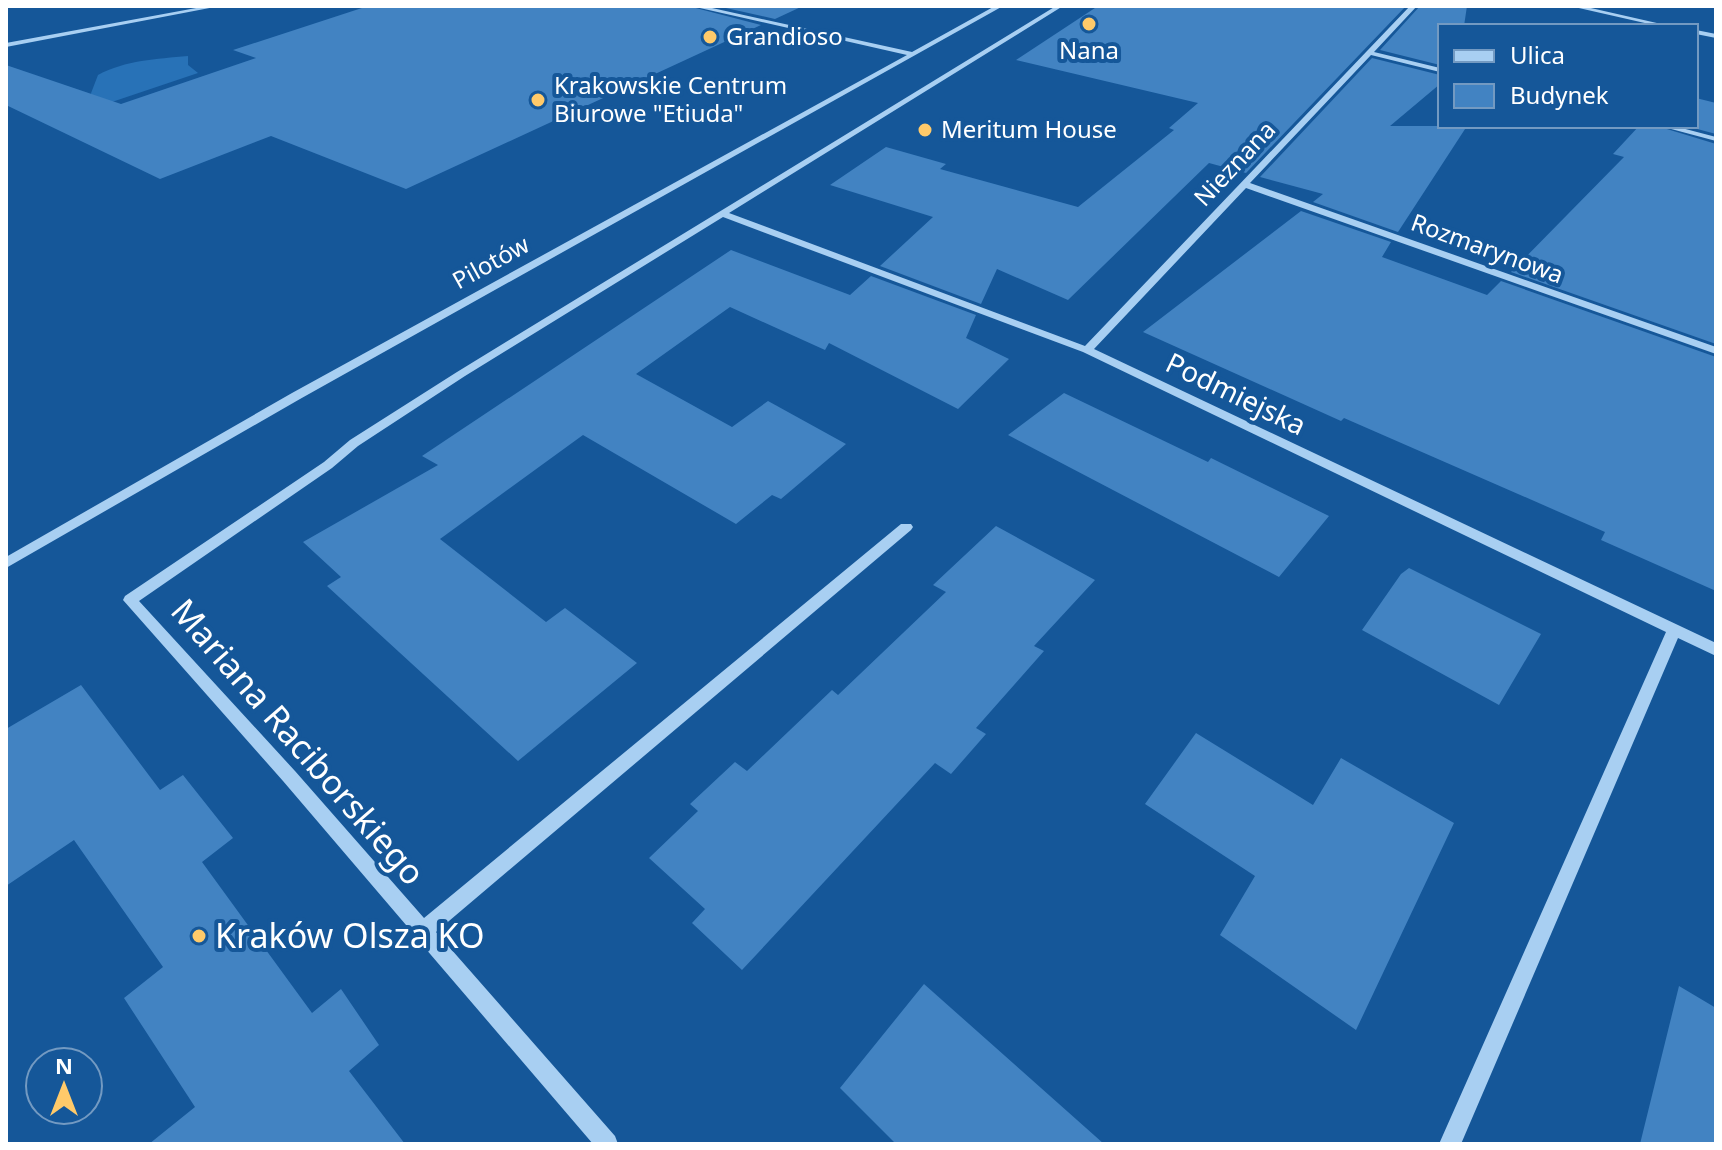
<svg xmlns="http://www.w3.org/2000/svg" width="1722" height="1150" font-family="'Noto Sans',sans-serif">
	<rect width="100%" height="100%" fill="#155799"/>
	<path fill="#2872b7" d="M188 56V65L198 73 94 108 88 101 98 75C126 60 156 59 188 56Z"/>
	<path fill="#4283c2" d="M368 6H688L761 25 406 189 271 136 160 179 6 105V65L121 104 256 58 233 50Z
		M717 6H803L775 19Z
		M1098 6H1406L1246 173 1209 163 1068 300 997 269 981 304 880 266 933 217 830 185 886 147 946 164 940 169 1078 207 1174 130 1169 128 1198 103 1016 60Z
		M1420 6H1467L1464 26H1440V65L1380 50Z
		M1372 58 1440 75V84L1390 126H1467L1398 232 1313 202 1323 194 1260 177Z
		M1696 98 1716 103V134L1686 126H1696Z
		M1639 126H1657L1716 144V344L1511 272 1624 157 1613 154Z
		M1301 211 1391 242 1382 257 1487 295 1501 281 1716 357V591L1601 540 1605 532 1344 418 1341 421 1143 332Z
		M731 250 850 295 871 276 976 315 966 338 1009 359 958 409 829 343 825 350 730 307 636 374 732 427 768 401 846 444 781 499 772 495 736 524 583 435 440 539 546 622 565 608 637 663 518 761 327 586 341 577 303 542 438 465 422 456Z
		M1064 393 1208 462 1211 458 1329 516 1279 577 1008 435Z
		M996 526 1095 580 1034 646 1044 651 976 728 986 734 951 774 935 763 742 970 692 923 705 909 649 858 698 811 690 804 735 762 747 771 832 690 838 695 946 592 933 585Z
		M1409 568 1541 634 1499 705 1362 630 1401 574Z
		M81 685 160 790 183 775 233 838 202 862 312 1013 341 989 379 1045 349 1071 405 1144H149L195 1107 124 998 163 967 74 840 6 886V729Z
		M1196 733 1313 805 1341 758 1454 823 1356 1030 1220 935 1255 876 1145 804Z
		M924 984 1104 1144H896L840 1088Z
		M1679 986 1716 1008V1144H1640Z"/>
	<g fill="none" stroke-linecap="round" stroke-linejoin="round">
		<path fill="#a8cff2" fill-rule="evenodd" d="M207 6H220L6 47V43Z
			M691 6H703L912 52 995 6H1003L300 399 6 568V557L292 393 907 55Z
			M1056 6H1063L729 213 1085 346 1410 6H1417L1374 52 1440 68V72L1371 55 1250 183 1716 347V354L1246 188 1094 349 1716 643V656L1678 638 1461 1144H1439L1666 632 1083 352 723 217 465 376 358 446 332 468 139 601 295 771 424 918 901 524H911L913 527 911 530 436 932 615 1136 618 1144H593L419 941 414 939 412 932 283 781 123 600 125 596 324 462 350 440 457 372Z
			M1570 6H1582L1670 26H1658Z
			M1696 30 1716 34V38L1696 34Z
			M1660 126H1674L1716 137V141Z"/>
	</g>
	<g fill="#ffca6a" stroke="#155799" stroke-width="3">
		<circle cx="1089" cy="24" r="8"/>
		<circle cx="710" cy="37" r="8"/>
		<circle cx="538" cy="100" r="8"/>
		<circle cx="925" cy="130" r="8"/>
		<circle cx="199" cy="936" r="8"/>
	</g>
	<g text-anchor="middle" stroke-width="8" stroke-linejoin="round" paint-order="stroke">
		<g font-size="24" fill="#fff" stroke="#155799" text-anchor="start">
			<text x="726" y="45">Grandioso</text>
			<text x="1089" y="59" text-anchor="middle">Nana</text>
			<text x="554" y="94">Krakowskie Centrum<tspan x="554" dy="28">Biurowe "Etiuda"</tspan></text>
			<text x="941" y="138">Meritum House</text>
		</g>
		<g font-size="24" fill="#fff" stroke="#155799">
			<text transform="translate(1235 164) rotate(-47)" y="8">Nieznana</text>
			<text transform="translate(1487 249) rotate(20)" y="8">Rozmarynowa</text>
			<text transform="translate(491 263) rotate(-29)" y="8">Pilotów</text>
		</g>
		<g font-size="28" fill="#fff" stroke="#155799">
			<text transform="translate(1236 394) rotate(26)" y="10">Podmiejska</text>
		</g>
		<g font-size="34" fill="#fff" stroke="#155799">
			<text transform="translate(298 742) rotate(49)" y="12">Mariana Raciborskiego</text>
		</g>
		<g font-size="34" fill="#fff" stroke="#155799" text-anchor="start">
			<text x="215" y="948">Kraków Olsza KO</text>
		</g>
	</g>
	<rect width="1722" height="1150" fill="none" stroke="#ffffff" stroke-width="16"/>
	<rect x="1438" y="24" width="260" height="104" fill="#155799" stroke="#739ac2" stroke-width="2"/>
	<rect x="1454" y="50" width="40" height="12" fill="#a8cff2" stroke="#739ac2" stroke-width="2"/>
	<text x="1510" y="64" font-size="24" fill="#ffffff">Ulica</text>
	<rect x="1454" y="84" width="40" height="24" fill="#4283c2" stroke="#739ac2" stroke-width="2"/>
	<text x="1510" y="104" font-size="24" fill="#ffffff">Budynek</text>
	<g transform="translate(64 1086)"><circle r="38" fill="#155799" stroke="#739ac2" stroke-width="2"/>
	<path d="M0-6L14 30L0 20L-14 30Z" fill="#ffca6a"/>
	<text y="-12" font-size="22" font-weight="bold" text-anchor="middle" fill="#ffffff">N</text>
	</g>
</svg>
